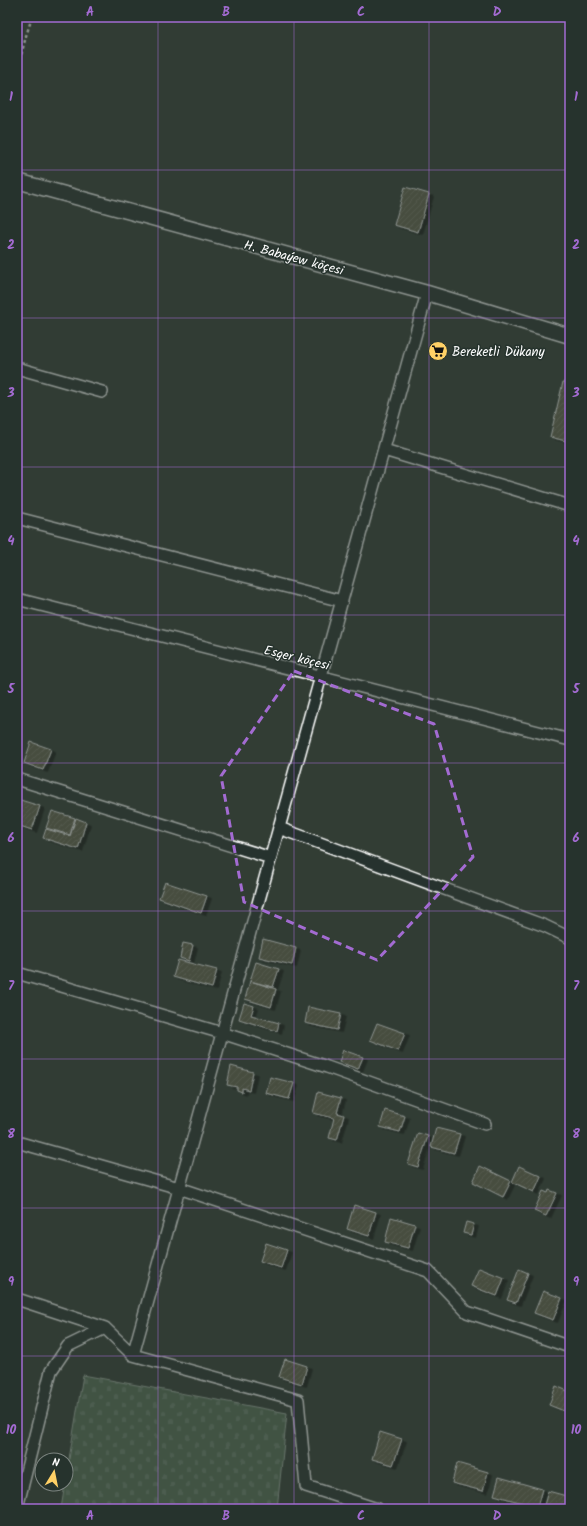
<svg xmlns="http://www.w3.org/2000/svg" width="587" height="1526" font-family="Kalam,sans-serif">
	<defs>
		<pattern id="cemetery-stones" width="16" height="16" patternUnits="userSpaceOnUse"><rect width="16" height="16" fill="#547057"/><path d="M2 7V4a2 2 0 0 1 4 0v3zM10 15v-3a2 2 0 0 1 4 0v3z" fill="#6e8570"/></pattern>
		<pattern id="building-hatch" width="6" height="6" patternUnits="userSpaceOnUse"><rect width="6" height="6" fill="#64634e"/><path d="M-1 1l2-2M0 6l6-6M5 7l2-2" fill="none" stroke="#7b7a69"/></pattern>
		<filter id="shadow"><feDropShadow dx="4.5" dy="2.5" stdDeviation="0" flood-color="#0009"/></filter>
	</defs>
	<rect width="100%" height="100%" fill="#323d34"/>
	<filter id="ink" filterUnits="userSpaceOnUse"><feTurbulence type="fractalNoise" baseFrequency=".025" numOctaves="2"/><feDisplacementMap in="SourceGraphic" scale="8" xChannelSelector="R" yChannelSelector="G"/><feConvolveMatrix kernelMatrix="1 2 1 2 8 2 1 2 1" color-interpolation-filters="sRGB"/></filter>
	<g filter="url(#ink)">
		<path fill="url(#cemetery-stones)" stroke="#aab8ab" d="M83 1375 287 1413 277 1509H61L65 1484H66V1477Z"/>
		<path fill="url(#building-hatch)" stroke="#fff" filter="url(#shadow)" d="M405 187 429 194 418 232 394 225Z
			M563 382 570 383V442L550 437Z
			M31 742 51 749 43 770 24 763Z
			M17 799 40 806 32 830 17 825Z
			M52 811 75 818 70 835 46 828Z
			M76 818 86 822 78 849 43 838 46 829 70 836Z
			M165 882 207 896 201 913 159 898Z
			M263 939 296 948 292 965 259 957Z
			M183 943 193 945 189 961 180 958Z
			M178 960 217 970 212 988 173 977Z
			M256 962 279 969 273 987 250 981Z
			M250 981 276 989 271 1007 245 999Z
			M244 1003 254 1006 251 1015 279 1023 277 1031 239 1019Z
			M308 1007 341 1014 337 1030 305 1023Z
			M377 1023 405 1033 398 1051 370 1040Z
			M343 1050 363 1057 358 1069 339 1062Z
			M231 1066 253 1072 249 1090 242 1088V1092L237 1090V1087L227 1085Z
			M270 1077 294 1083 289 1099 266 1093Z
			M318 1092 341 1098 337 1113 344 1115 337 1140 329 1138 334 1118 313 1113Z
			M385 1110 405 1116 400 1132 380 1127Z
			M436 1128 460 1134 454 1153 431 1147Z
			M418 1133 428 1136 418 1167 408 1164Z
			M480 1166 511 1181 503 1197 473 1182Z
			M519 1166 541 1176 534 1192 512 1182Z
			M549 1190 557 1193 546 1216 534 1211 543 1191 548 1193Z
			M354 1205 376 1212 369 1236 347 1229Z
			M391 1217 415 1224 408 1248 385 1242Z
			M466 1222 474 1224 471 1235 463 1233Z
			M266 1243 287 1250 281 1268 260 1261Z
			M479 1268 504 1278 497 1296 471 1286Z
			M519 1269 528 1273 516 1303 507 1300Z
			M543 1291 562 1298 553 1320 534 1313Z
			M285 1359 307 1366 302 1384 279 1377Z
			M556 1386 570 1392 569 1413 549 1405Z
			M380 1432 402 1439 393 1465 372 1459Z
			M457 1463 488 1472 483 1491 452 1483Z
			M499 1477 542 1489 537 1507 494 1495Z
			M548 1491 570 1497 569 1509H543Z"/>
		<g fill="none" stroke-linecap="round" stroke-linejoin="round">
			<defs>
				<path id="minor" d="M17 368 102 392
					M384 450 570 506
					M17 518 342 601
					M17 599 570 740
					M17 779 271 858
					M279 828 545 926 570 938
					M17 973 222 1033 327 1067 485 1124
					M17 1142 179 1188 428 1271 467 1312 570 1347
					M17 1299 105 1328
					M133 1355 427 293
					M17 1508 51 1371 68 1346 105 1328 133 1355 298 1400 306 1486 377 1509"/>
				<path id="tertiary" d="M17 181 427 293 570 336"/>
			</defs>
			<use href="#minor" stroke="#fff" stroke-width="14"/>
			<use href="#tertiary" stroke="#fff" stroke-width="17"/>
			<path stroke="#fff" stroke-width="2.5" stroke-dasharray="3 3" stroke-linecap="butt" d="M17 72 26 36 32 17"/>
			<use href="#minor" stroke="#26332d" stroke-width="11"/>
			<use href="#tertiary" stroke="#26332d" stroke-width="14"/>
		</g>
	</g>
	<path d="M0 0H587V1526H0ZM294 671 434 724 473 857 377 960 244 902 221 776Z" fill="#323d34" fill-opacity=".55" fill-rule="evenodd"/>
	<path fill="none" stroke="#a36bd2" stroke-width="3" stroke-dasharray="8 5" stroke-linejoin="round" d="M294 671 434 724 473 857 377 960 244 902 221 776Z"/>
	<path fill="none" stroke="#a36bd2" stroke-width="1" stroke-opacity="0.55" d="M158 17V1509M294 17V1509M429 17V1509M17 170H570M17 318H570M17 467H570M17 615H570M17 763H570M17 911H570M17 1059H570M17 1208H570M17 1356H570"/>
	<defs>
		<symbol id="supermarket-disc" viewBox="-11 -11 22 22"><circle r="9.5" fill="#ffd166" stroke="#26332d"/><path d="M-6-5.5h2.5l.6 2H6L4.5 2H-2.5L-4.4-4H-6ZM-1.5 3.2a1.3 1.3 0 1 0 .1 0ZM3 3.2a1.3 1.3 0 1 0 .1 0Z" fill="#111"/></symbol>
	</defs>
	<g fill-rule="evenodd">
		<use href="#supermarket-disc" x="427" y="340" width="22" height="22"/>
	</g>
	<g text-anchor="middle" stroke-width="3" stroke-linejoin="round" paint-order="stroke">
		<g font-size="13" fill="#fff" stroke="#26332d">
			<text transform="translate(294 257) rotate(15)" y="5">H. Babaýew köçesi</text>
			<text transform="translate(297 657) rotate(14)" y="5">Esger köçesi</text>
		</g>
		<g font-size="13" fill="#fff" stroke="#26332d" text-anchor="start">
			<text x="452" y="356">Bereketli Dükany</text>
		</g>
	</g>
	<rect width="587" height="1526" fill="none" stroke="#26332d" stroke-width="44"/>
	<g transform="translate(54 1472) rotate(10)"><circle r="19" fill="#26332d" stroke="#7d8581"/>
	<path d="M0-3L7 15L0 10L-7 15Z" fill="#ffd166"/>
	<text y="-6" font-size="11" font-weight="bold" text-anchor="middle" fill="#ffffff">N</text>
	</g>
	<rect x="22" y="22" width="543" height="1482" fill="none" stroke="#a36bd2" stroke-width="1.5"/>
	<g font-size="13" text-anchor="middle" font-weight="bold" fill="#a36bd2">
		<text x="90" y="16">A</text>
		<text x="226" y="16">B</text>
		<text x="361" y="16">C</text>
		<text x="497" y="16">D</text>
		<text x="11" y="101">1</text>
		<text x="576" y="101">1</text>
		<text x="11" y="249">2</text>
		<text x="576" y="249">2</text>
		<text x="11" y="397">3</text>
		<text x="576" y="397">3</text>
		<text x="11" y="545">4</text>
		<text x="576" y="545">4</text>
		<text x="11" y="693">5</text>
		<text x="576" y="693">5</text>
		<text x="11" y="842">6</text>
		<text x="576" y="842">6</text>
		<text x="11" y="990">7</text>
		<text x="576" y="990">7</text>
		<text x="11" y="1138">8</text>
		<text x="576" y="1138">8</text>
		<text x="11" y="1286">9</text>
		<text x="576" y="1286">9</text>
		<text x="11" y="1434">10</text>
		<text x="576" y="1434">10</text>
		<text x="90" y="1520">A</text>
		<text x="226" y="1520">B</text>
		<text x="361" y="1520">C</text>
		<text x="497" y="1520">D</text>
	</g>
</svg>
